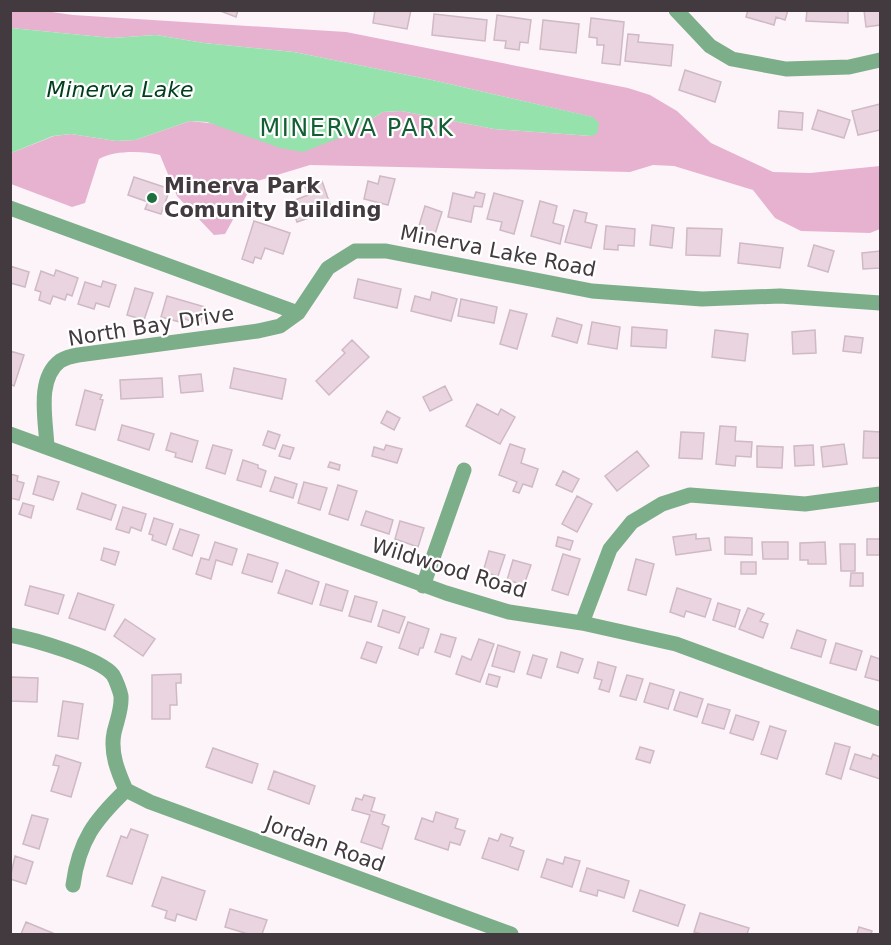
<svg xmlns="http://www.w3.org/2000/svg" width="891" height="945" font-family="'DejaVu Sans',sans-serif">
	<rect width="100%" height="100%" fill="#fdf4f9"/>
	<path fill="#e6b2d0" d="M10 11H45L73 15 346 32 628 88 650 95 677 111 711 143 773 172 810 173 880 166V229L870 233 801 231 775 218 753 190 674 166 653 165 630 172 310 165 254 182 225 234 214 235 177 196 160 155C143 151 115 150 99 159L85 203 72 207 11 184V153L54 136 71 134 116 141 135 140 190 121 342 137 383 112 401 111 494 129 591 136 592 117 432 80 294 52 204 43 156 35 112 38 11 28Z"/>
	<path fill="#96e2ad" d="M11 28 112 38 156 35 204 43 294 52 432 80 593 117 599 123 597 134 591 136 494 129 401 111 383 112 342 137 303 152 280 148 207 122 190 121 135 140 116 141 71 134 53 136 11 153Z"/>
	<path fill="#ead4e0" stroke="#ceb9c4" stroke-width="1.5" d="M218 10H238L236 17Z
		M375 10H411L407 29 373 23Z
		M748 10H788L785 20 776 17 774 25 746 17Z
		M807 10H848V23L806 21Z
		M864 10H880V25L866 27Z
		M434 14 487 20 485 41 432 35Z
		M497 15 531 20 528 43 520 42 519 50 505 48 506 41 494 40Z
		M591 18 624 22 620 65 602 63 604 45H597V38L589 37Z
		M543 20 579 24 576 53 540 49Z
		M628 34 639 35 638 42 673 45 671 66 625 61Z
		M685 70 721 82 715 102 679 90Z
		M880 104V130L858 135 852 111Z
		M818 110 850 120 844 138 812 129Z
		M779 111 803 113 802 130 778 128Z
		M380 176 395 179 388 205 364 199 368 181 378 184Z
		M134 177 170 189 161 214 145 209 148 202 128 195Z
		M322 181 332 210 297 222 290 202 308 195 305 187Z
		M476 192 485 194 482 207 474 206 471 222 448 217 453 193 474 198Z
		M494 193 523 201 514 234 500 230 502 222 487 219Z
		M540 201 557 206 553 223 564 226 560 244 531 236Z
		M425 206 442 212 435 234 418 229Z
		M574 210 587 213 585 222 597 225 591 248 565 242Z
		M254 221 290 233 283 254 265 248 261 259 255 257 253 263 242 259Z
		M652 225 674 228 672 248 650 245Z
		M606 226 635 229 634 246 618 245V250L604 249Z
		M687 228 722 229 720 256 686 255Z
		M740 243 783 248 780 268 738 263Z
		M814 245 834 251 828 272 808 266Z
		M880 251V268L863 269 862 253Z
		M10 266 29 272 25 287 10 283Z
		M56 270 78 278 72 296 67 294 65 300 53 296 50 304 39 300 41 292 35 290 41 271 54 276Z
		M358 279 401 289 397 308 354 298Z
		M103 281 116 285 109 307 96 303 94 309 78 304 85 282 101 287Z
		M135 288 153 293 144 320 127 315Z
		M432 292 457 299 451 321 411 311 415 296 430 300Z
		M167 296 205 307 200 324 182 318 180 322 161 317Z
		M461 299 497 307 494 323 458 316Z
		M510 310 527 314 517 349 500 344Z
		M557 318 582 325 577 343 552 336Z
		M592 322 620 327 617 349 588 344Z
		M632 327 667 330 666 348 631 346Z
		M715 330 748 334 745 361 712 357Z
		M815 330 816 353 793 354 792 332Z
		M845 336 863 338 861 353 843 351Z
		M352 340 369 357 329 395 316 381 345 353 342 350Z
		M10 351 24 355 14 386 10 384Z
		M234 368 286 379 282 399 230 388Z
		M201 374 203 391 181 393 179 376Z
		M162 378 163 397 121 399 120 380Z
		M445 386 452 400 430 411 423 397Z
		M85 390 102 395 100 399 103 400 95 430 76 425Z
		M477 404 498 415 501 409 515 417 500 444 466 426Z
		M387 411 400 418 394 430 381 423Z
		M122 425 154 434 149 450 118 440Z
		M720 426 736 427 735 441 752 442 751 457 736 456 735 466 716 464Z
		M268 431 280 435 275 449 263 445Z
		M864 431 880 432V458H863Z
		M681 432 704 433 702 459 679 458Z
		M171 433 198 441 192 462 175 457 176 453 166 450Z
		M510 444 525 449 521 463 538 469 532 487 523 484 519 493 513 491 517 482 499 475Z
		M844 444 847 464 823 467 821 447Z
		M213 445 232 450 225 474 206 468Z
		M283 445 294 448 290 459 279 456Z
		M386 445 402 449 397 463 372 456 374 447 384 450Z
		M813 445 814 465 795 466 794 446Z
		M757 446 783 447 782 468 757 467Z
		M637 451 649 466 617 491 605 476Z
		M243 460 258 465V468L266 471 261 487 237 480Z
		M330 462 340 465 339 470 328 467Z
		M563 471 579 479 572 492 556 485Z
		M10 474 18 476 17 481 24 483 19 500 10 498Z
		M38 476 59 482 53 500 33 494Z
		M275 477 297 484 293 498 270 491Z
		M304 482 327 488 320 510 298 503Z
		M338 485 357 491 348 520 329 514Z
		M82 493 116 505 111 520 77 509Z
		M577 496 592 504 577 532 562 524Z
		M23 503 34 506 31 518 19 514Z
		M123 507 146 514 141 531 131 527 129 533 116 529Z
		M366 511 393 520 389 534 361 525Z
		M154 518 173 524 166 545 152 540 153 535 149 534Z
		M400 521 424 528 418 547 395 539Z
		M180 529 199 535 192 556 173 549Z
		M696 534V539L709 538 711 550 676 555 673 537Z
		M558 537 573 541 570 550 556 546Z
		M725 537 752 538V555L725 554Z
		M867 539H880V555H867Z
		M215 542 237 549 232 565 216 560 211 579 196 574 201 558 209 560Z
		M762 542H788V559H763Z
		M825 542 826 564H808V560H800V543Z
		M840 544H855V571H841Z
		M104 548 119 552 115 565 101 560Z
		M489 551 505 555 498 576 483 572Z
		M248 554 278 563 272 582 242 573Z
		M563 554 580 559 568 595 552 590Z
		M636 559 654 564 646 595 628 590Z
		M513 560 531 565 524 585 507 580Z
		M741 562H756V574H741Z
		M286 570 319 582 312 604 278 593Z
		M851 573H863V586H850Z
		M326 584 348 591 342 611 320 605Z
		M30 586 64 595 58 614 25 605Z
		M677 588 711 599 705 617 686 611 684 617 670 612Z
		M78 593 114 605 105 630 69 618Z
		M355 596 377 602 371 622 349 616Z
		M718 603 740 610 735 627 713 620Z
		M748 608 764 614 760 621 768 624 763 638 739 629Z
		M383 610 405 617 399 633 378 626Z
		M125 619 155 639 143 656 114 636Z
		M408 622 429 629 423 648H420L418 655 399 648Z
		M797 630 826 640 821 657 791 648Z
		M441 634 456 638 450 657 435 652Z
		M479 639 494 644 480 682 456 674 462 656 471 660Z
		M367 642 382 647 376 663 361 658Z
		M836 643 862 651 856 670 830 663Z
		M498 645 520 652 514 672 492 666Z
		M561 652 583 659 578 673 557 667Z
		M533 655 547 659 541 678 527 674Z
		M871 656 880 659V681L865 677Z
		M598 662 616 667 609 692 599 689 602 680 594 678Z
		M181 674V683H176L177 705H170V719H152V675Z
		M489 674 500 677 497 687 486 684Z
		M627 675 643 679 636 700 620 696Z
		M10 677 38 678 37 702 10 701Z
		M650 683 674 690 668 709 644 702Z
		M680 692 703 699 697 717 674 710Z
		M63 701 83 704 78 739 58 736Z
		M708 704 730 710 724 729 702 723Z
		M736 715 759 722 753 740 730 733Z
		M770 726 786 731 777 759 761 754Z
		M835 743 850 747 841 779 826 774Z
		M640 747 654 751 650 763 636 759Z
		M213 748 258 764 252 783 206 767Z
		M855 754 871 759 873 754 880 757V779L850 769Z
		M56 755 81 763 71 797 51 791 59 766 53 765Z
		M274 771 315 786 309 804 268 789Z
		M364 795 375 798 371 811 385 815 382 824 389 827 382 849 361 842 370 815 352 810 356 798 362 800Z
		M436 812 458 819 455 828 465 831 460 845 450 842 448 850 415 839 422 818 433 822Z
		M32 815 48 819 39 849 23 844Z
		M131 829 148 835 132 884 107 876 121 836 127 838Z
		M501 834 513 838 510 846 524 851 518 870 482 858 489 838 498 841Z
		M15 856 33 862 26 884 10 879Z
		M565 857 580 861 572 887 541 877 547 859 563 864Z
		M587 868 629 881 624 898 598 890 597 896 580 891Z
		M162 877 205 891 196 920 177 914 175 921 165 918 167 911 152 906Z
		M640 890 685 905 678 926 633 911Z
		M230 909 267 920 262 934H248L225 927Z
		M700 913 749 928 747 934H702L694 932Z
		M26 922 55 934H21Z
		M859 927 872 931 871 934H857Z"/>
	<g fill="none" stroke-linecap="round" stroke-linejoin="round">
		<path stroke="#7cae8a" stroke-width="15" d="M676 10 710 46 732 59 786 69 849 67 880 60
			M10 208 298 313
			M10 434 446 593 509 612 582 623 676 644 880 719
			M47 447C46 421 36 379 60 361 65 358 72 356 78 355L258 331 280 326 298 313 328 268 355 251H386L592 291 702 299 780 296 880 303
			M423 586 464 470
			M582 623 610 549 632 522 662 504 690 495 805 504 880 494
			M10 635C32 639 100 658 113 675 116 680 120 691 121 696 122 709 117 720 114 733 110 753 118 772 126 790
			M126 790 150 802 511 934
			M73 885C79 840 95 820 126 790"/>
	</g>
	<circle fill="#1e6f3f" stroke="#fff" stroke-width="2" cx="152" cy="198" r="6"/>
	<g text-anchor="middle" stroke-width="4.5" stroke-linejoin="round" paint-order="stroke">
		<g font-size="21" font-weight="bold" fill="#423a3f" stroke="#fff" text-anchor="start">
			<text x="164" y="193">Minerva Park<tspan x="164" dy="24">Comunity Building</tspan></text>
		</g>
		<g font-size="21" fill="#423a3f" stroke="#fff">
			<text transform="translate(498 251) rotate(11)" y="7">Minerva Lake Road</text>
			<text transform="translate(151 326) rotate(-9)" y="7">North Bay Drive</text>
			<text transform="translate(449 568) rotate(17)" y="7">Wildwood Road</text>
			<text transform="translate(325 844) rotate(20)" y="7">Jordan Road</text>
		</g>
		<g font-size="22" font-style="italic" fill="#003e1d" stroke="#fff">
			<text x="120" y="97">Minerva Lake</text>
		</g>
		<g font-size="24" letter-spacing="1.5" fill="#135e33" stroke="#fff">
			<text x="357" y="136">MINERVA PARK</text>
		</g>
	</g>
	<rect width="891" height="945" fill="none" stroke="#423a3f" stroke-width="24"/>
</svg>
